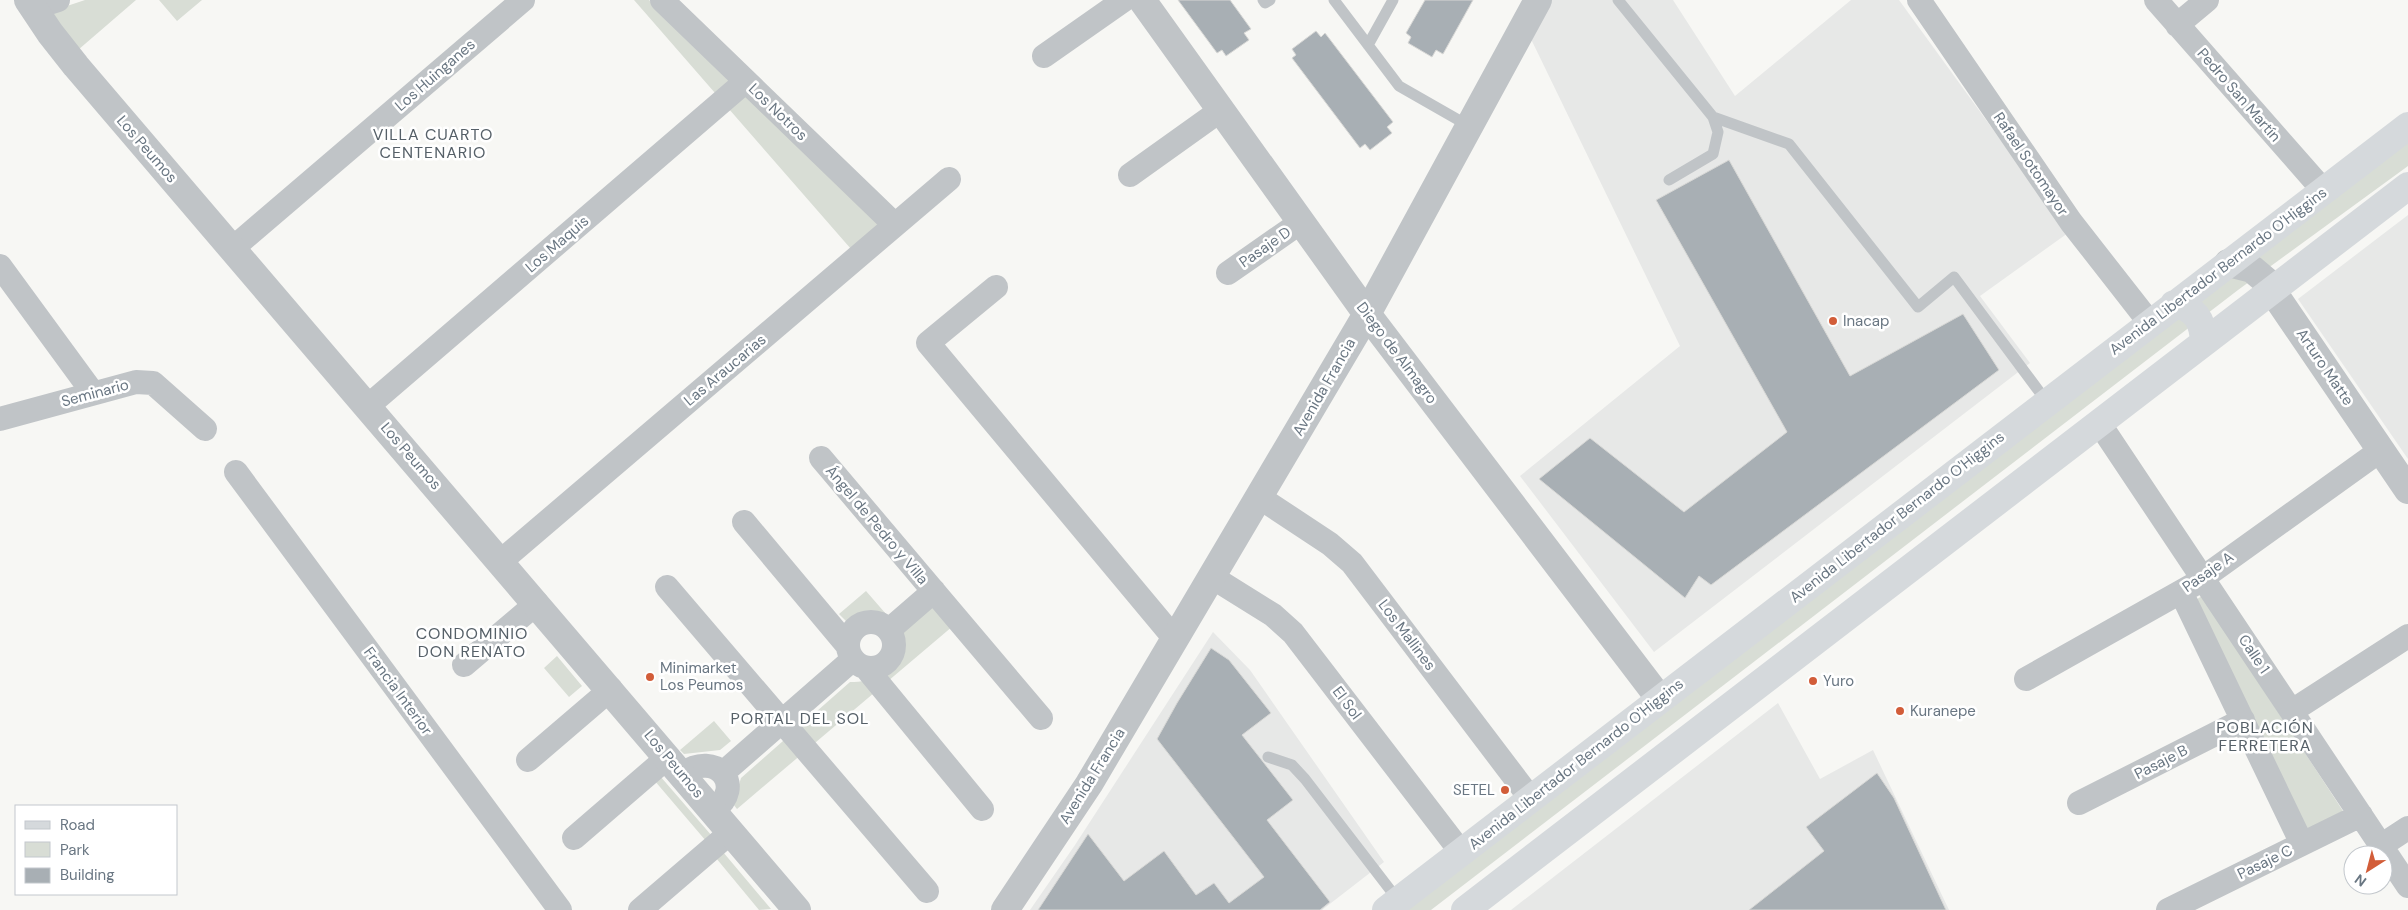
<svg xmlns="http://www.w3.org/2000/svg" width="2408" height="910" font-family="'DM Sans',sans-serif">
	<rect width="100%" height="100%" fill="#f7f7f4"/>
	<path fill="#e7e8e7" d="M1550 0H1673L1735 96 1851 0H1899L2068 233 1980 296 2030 363 1654 652 1520 476 1680 346 1530 37Z
		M2408 215V459L2298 299Z
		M1213 632 1250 670 1384 862 1322 910H1030L1075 845Z
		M1778 703 1820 779 1873 750 1949 910H1511Z"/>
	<path fill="#d8ddd5" d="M85 0H136L78 50 46 13Z
		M159 0H202L177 21Z
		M634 0H649L882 222 851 249Z
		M2408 140V166L2238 290 1431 910H1402Z
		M866 591 886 614 883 617 862 613 846 621 839 614Z
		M2202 596 2343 811 2304 832 2191 603Z
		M932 602 953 626 737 809 733 804 741 778 850 682C874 682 883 676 899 660L901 627Z
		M557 656 582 686 569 697 544 668Z
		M714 721 731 741 720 750 684 754 680 750Z
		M660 776 712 836 706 841 654 780Z
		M723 852 771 909 759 910 716 858Z"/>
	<path fill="#a8afb4" stroke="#d8d8d6" d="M1178 0H1230L1251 29 1244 33 1249 40 1226 56 1222 50 1217 53Z
		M1425 0H1473L1443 54 1436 50 1432 57 1408 43 1411 37 1406 33Z
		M1316 31 1321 37 1325 33 1393 122 1387 127 1392 133 1370 150 1365 144 1360 148 1292 58 1296 55 1292 49Z
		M1729 160 1850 376 1963 314 1999 370 1711 585 1699 576 1685 598 1539 479 1590 438 1684 512 1787 432 1656 200Z
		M1211 648 1229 660 1271 713 1242 735 1293 800 1267 820 1330 902 1320 910H1038L1088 834 1124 881 1164 851 1196 895 1214 883 1229 903 1264 877 1157 739 1177 703Z
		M1877 773 1894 798 1946 910H1749L1824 851 1806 827Z"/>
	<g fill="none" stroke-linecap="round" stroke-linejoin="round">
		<path stroke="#c0c4c7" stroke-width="11" d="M1263 0 1265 3 1270 0
			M1334 0 1399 86 1469 126
			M1618 0 1713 117 1789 144 1918 307 1954 277 2047 402
			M1368 45 1393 0
			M1669 180 1713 154 1718 132 1713 117
			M1268 757 1292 765 1305 779 1398 900"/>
		<path stroke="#c0c4c7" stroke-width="24" d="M662 0 895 225
			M1919 0 2071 222 2150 323
			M2156 0 2323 190
			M33 8 58 0
			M2177 25 2207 0
			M1044 56 1124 0
			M1130 175 1221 110
			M233 248 523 0
			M0 266 93 393
			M1228 273 1301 222
			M996 287 928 343 1175 639
			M368 406 746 81
			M0 419 136 382 153 383 205 429
			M2099 423 2408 886
			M821 458 1041 718
			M236 472 560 910
			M1259 497 1330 544 1352 563 1531 799
			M744 522 847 645
			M501 561 949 179
			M1212 577 1273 615 1293 633 1461 852
			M667 587 927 891
			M2181 592 2302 844
			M848 645a23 23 0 1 1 46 0a23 23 0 1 1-46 0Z
			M889 630 934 591
			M464 665 537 603
			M866 668 982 809
			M2026 679 2193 585 2381 450
			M2292 711 2408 636
			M528 760 611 689
			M724 772 852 660
			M682 774C716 749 747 786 713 811
			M2079 803 2243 720
			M574 838 668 757
			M2382 845 2408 828
			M640 910 731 832
			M2168 910 2361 815"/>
		<path stroke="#c0c4c7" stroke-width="28" d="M28 0 50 33 76 66 797 910
			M1142 0 1367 314 1660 699
			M2228 263 2252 269 2265 280 2408 490
			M1005 910 1089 784 1367 314 1538 0"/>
		<path stroke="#d5d9dc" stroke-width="28" d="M2174 304C2196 308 2203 321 2204 342
			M1386 910 2408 126
			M1465 910 2408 186"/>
	</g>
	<g fill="#d25d39" stroke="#fff" stroke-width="2">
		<circle cx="1833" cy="321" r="5"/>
		<circle cx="650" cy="677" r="5"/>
		<circle cx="1813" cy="681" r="5"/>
		<circle cx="1900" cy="711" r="5"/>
		<circle cx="1505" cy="790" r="5"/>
	</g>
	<g text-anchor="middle" stroke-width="5" stroke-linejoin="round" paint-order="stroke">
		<g font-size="15" fill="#697682" stroke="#fff">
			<text transform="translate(435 75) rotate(-41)" y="5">Los Huinganes</text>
			<text transform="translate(2239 95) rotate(49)" y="5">Pedro San Martín</text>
			<text transform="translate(778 112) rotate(44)" y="5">Los Notros</text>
			<text transform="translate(147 149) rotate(49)" y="5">Los Peumos</text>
			<text transform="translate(2031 164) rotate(56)" y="5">Rafael Sotomayor</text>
			<text transform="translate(557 244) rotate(-41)" y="5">Los Maquis</text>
			<text transform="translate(1265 247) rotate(-35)" y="5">Pasaje D</text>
			<text transform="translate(2218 271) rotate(-37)" y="5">Avenida Libertador Bernardo O'Higgins</text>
			<text transform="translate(1397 353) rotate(53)" y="5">Diego de Almagro</text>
			<text transform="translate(2325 367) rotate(56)" y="5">Arturo Matte</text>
			<text transform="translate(725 370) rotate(-40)" y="5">Las Araucarias</text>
			<text transform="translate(1324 387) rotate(-60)" y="5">Avenida Francia</text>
			<text transform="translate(95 393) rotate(-15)" y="5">Seminario</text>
			<text transform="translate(411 456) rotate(49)" y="5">Los Peumos</text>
			<text transform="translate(1897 517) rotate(-38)" y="5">Avenida Libertador Bernardo O'Higgins</text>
			<text transform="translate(877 525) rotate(50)" y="5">Ángel de Pedro y Villa</text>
			<text transform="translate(2208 572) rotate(-35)" y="5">Pasaje A</text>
			<text transform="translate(1407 635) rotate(53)" y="5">Los Mallines</text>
			<text transform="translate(2254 654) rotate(56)" y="5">Calle 1</text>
			<text transform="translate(398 691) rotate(54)" y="5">Francia Interior</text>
			<text transform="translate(1347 703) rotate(53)" y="5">El Sol</text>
			<text transform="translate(2161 762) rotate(-27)" y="5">Pasaje B</text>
			<text transform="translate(674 764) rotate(50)" y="5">Los Peumos</text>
			<text transform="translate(1576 764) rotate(-38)" y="5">Avenida Libertador Bernardo O'Higgins</text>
			<text transform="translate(1092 776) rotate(-58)" y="5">Avenida Francia</text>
			<text transform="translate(2265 862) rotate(-26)" y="5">Pasaje C</text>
		</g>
		<g font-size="15" fill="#697682" stroke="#fff" text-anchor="start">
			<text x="1843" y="326">Inacap</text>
			<text x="660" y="673">Minimarket<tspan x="660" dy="17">Los Peumos</tspan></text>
			<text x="1823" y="686">Yuro</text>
			<text x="1910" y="716">Kuranepe</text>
			<text x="1495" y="795" text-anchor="end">SETEL</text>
		</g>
		<g font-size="16" letter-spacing="1" fill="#566068" stroke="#fff">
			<text x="433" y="140">VILLA CUARTO<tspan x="433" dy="18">CENTENARIO</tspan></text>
			<text x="472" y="639">CONDOMINIO<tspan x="472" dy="18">DON RENATO</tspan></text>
			<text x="800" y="724">PORTAL DEL SOL</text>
			<text x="2265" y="733">POBLACIÓN<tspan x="2265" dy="18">FERRETERA</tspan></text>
		</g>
	</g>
	<rect x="15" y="805" width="162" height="90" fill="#ffffff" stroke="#c3c8cd"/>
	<rect x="25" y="821" width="25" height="8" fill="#d5d9dc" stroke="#c3c8cd"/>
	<text x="60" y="830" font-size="15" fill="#697682">Road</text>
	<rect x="25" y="842" width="25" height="15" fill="#d8ddd5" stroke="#c3c8cd"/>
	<text x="60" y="855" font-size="15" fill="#697682">Park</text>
	<rect x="25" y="868" width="25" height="15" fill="#a8afb4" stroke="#c3c8cd"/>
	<text x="60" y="880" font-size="15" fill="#697682">Building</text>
	<g transform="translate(2368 870) rotate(216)"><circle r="24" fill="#ffffff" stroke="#c3c8cd"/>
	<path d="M0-4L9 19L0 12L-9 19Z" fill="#d25d39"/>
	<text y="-8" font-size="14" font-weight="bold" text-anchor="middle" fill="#697682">N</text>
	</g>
</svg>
